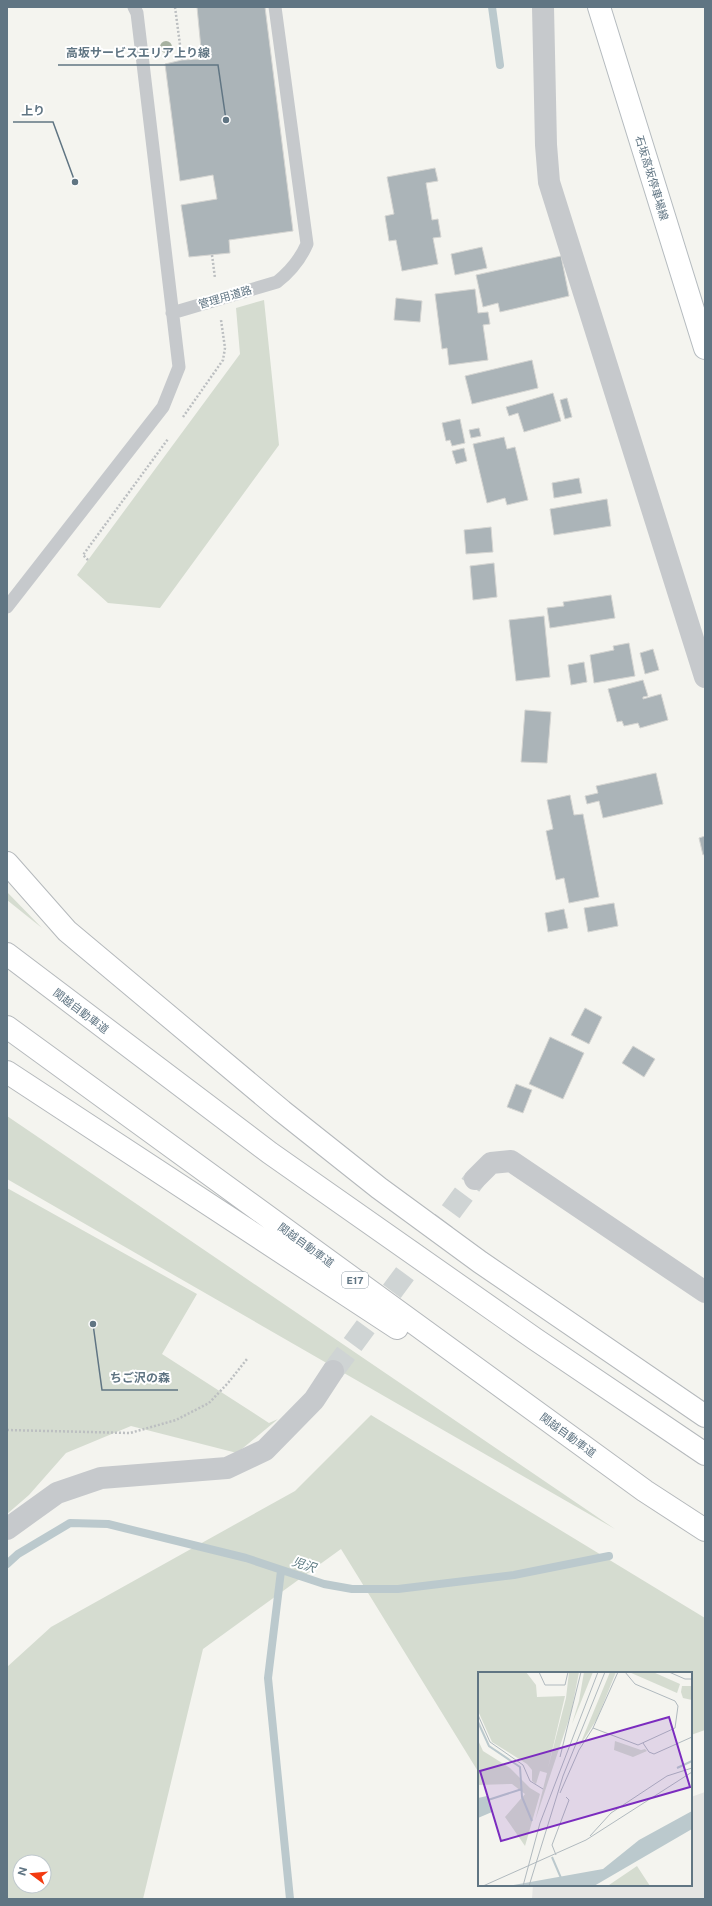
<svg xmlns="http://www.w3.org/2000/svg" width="712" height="1906" font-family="'Public Sans','Noto Sans JP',sans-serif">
	<rect width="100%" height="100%" fill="#f4f4ef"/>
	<path fill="#e4e5e3" d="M705 1792V1899H532L533 1885H691V1797Z"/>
	<path fill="#d5dcd0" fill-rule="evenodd" d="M264 300 279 445 160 608 108 603 77 575 240 354 236 308Z
		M7 892 42 928 7 900Z
		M7 1116 615 1529 7 1179Z
		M7 1188 197 1294 162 1354 269 1423 278 1419 237 1453 131 1426 66 1453 29 1495 7 1514Z
		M371 1415 705 1618V1730L691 1735V1673H479V1773L341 1549 203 1649 143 1899H7V1667L51 1627 295 1491ZM20 1862H44V1886H20Z"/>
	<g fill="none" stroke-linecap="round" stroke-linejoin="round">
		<path stroke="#bbc9cd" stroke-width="8" d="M492 7 500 65
			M7 1564 18 1554 70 1523 108 1524 246 1558 324 1584 352 1589H398L514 1575 609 1556
			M281 1571 268 1678 290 1899"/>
	</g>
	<path fill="#abb4b8" stroke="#d5d5d2" d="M197 7H265L293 231 229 240 230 253 189 257 181 205 217 199 213 175 180 181 165 64 182 60 202 59Z
		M435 168 438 181 426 183 432 220 438 219 441 237 433 238 438 264 402 271 396 240 389 241 385 216 394 214 387 177Z
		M482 247 487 268 455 275 451 254Z
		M561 256 569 296 500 312 498 303 483 307 476 275Z
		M475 289 478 313 488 312 490 324 483 325 488 360 449 365 447 348 442 349 435 294Z
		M396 298 422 301 420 322 394 320Z
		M532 360 538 388 472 404 465 376Z
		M553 393 561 421 524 432 518 413 509 416 506 407Z
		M567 398 572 417 565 419 560 400Z
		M460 419 465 443 452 446 450 440 446 441 442 423Z
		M479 428 481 436 471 438 469 430Z
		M504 437 507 449 515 447 528 500 507 505 505 498 487 503 473 444Z
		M464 448 467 461 456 464 452 451Z
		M579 478 582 493 554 498 552 483Z
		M607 499 611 526 554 535 550 509Z
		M491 527 493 552 466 554 464 530Z
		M494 563 497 597 473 600 470 566Z
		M611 595 615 618 550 628 547 608 564 606 563 602Z
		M544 616 550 677 516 681 509 620Z
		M629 643 635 676 594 683 590 655 614 650 613 646Z
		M653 649 659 670 645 674 640 653Z
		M584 662 587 682 571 685 568 665Z
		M643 680 648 696 643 697V699L661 694 668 720 640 728 638 723 624 726 622 721 617 722 608 689Z
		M525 710 551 712 547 763 521 762Z
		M656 773 663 804 603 818 599 801 587 804 585 796 598 793 596 786Z
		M570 795 574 815 583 814 599 897 569 903 564 878 556 880 546 831 553 829 547 800Z
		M705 836V854L703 855 699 838Z
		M614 903 618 926 588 932 584 908Z
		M564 909 568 928 548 932 545 913Z
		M585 1008 602 1017 589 1044 571 1035Z
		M550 1037 584 1053 563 1099 529 1084Z
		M633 1046 655 1059 644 1077 622 1063Z
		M516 1084 532 1090 523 1113 507 1107Z"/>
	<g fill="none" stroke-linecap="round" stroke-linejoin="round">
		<path stroke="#cfd4d4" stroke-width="22" stroke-dasharray="22 11" stroke-linecap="butt" d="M333 1371 475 1179"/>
		<defs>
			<path id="secondary" d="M599 7 705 348"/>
			<path id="highway" d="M7 863 67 931 282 1111 379 1188 480 1262 705 1416
				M7 954 270 1153 535 1339 705 1454
				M7 1027 645 1491 705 1530
				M7 1072 397 1328"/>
		</defs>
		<use href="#secondary" stroke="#b5bbbf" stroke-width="24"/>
		<use href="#highway" stroke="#b5b9bc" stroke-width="24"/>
		<path stroke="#bcbfc1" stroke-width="2.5" stroke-dasharray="2 2" stroke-linecap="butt" d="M175 7 182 60
			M212 255 215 278
			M183 417 223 360 225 348 221 320
			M88 560 83 555 168 439
			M7 1430 130 1433 176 1420 209 1403 228 1383 247 1359"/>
		<path stroke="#c6c9cc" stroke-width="13" d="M172 313 277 282C291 271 300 260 307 244L275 7
			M7 607 163 407 179 367 137 13 134 7"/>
		<path stroke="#c6c9cc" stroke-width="22" d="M543 7 546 145 549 182 705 677
			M475 1179 491 1163 511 1161 705 1292
			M7 1529 57 1493 101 1478 227 1468 265 1450 314 1400 333 1371"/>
		<use href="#secondary" stroke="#fff" stroke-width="22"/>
		<use href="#highway" stroke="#fff" stroke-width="22"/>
	</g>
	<circle fill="#a6b1a0" cx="166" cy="47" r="6"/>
	<g text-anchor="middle" stroke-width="4" stroke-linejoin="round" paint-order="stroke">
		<rect fill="#fff" stroke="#909ea8" stroke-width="1" x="342" y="1272" width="26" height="16" rx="3"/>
		<g font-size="10" font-weight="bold" fill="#607583">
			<text x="355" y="1284">E17</text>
		</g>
		<g font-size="11" fill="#607583" stroke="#fff">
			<text transform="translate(652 178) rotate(73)" y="4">石坂高坂停車場線</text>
			<text transform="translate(225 297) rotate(-16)" y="4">管理用道路</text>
			<text transform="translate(81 1011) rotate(37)" y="4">関越自動車道</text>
			<text transform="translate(306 1245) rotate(36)" y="4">関越自動車道</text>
			<text transform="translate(568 1435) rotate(36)" y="4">関越自動車道</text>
		</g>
		<g font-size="12" font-style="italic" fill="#5b7981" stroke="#fff">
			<text transform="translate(304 1565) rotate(18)" y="4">児沢</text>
		</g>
	</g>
	<g transform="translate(478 1672)">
		<rect width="214" height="214" fill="#f4f4ef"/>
		<path d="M0 0H48L58 13 59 25 87 24 70 96 88 26 91 0H101L93 41 57 149 69 101 62 99 58 112 54 109V98L49 92 14 70 0 39ZM106 0H115L94 52 101 29ZM132 0H138L119 47 101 75ZM151 0H175L202 12 199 21ZM204 14H214V28L205 26 203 20ZM0 68 5 79 32 96 52 116 62 122 47 174 27 145 47 122 34 112 0 113ZM137 69 163 78 167 77 169 79 155 85 136 78ZM159 194 172 214H132L131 213Z" fill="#d5dcd0"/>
		<path d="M9 124 14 140 0 146V126ZM214 139V157L116 214H30L125 197 161 168Z" fill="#bbc9cd"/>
		<path fill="none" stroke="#bbc9cd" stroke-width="2" d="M0 50 11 74 42 95 44 125 54 149M199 96 214 89M10 128 44 117M74 185 83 206"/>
		<path fill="none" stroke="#b0b9be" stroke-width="1" d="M61 0 67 13H87L90 0M140 0 115 56 160 73 197 56 200 34 197 29 157 12 147 0M191 0 207 7H214M0 43 12 70 45 93 52 109 65 117M165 71 171 80 176 82 214 65M82 85 103 0M82 121 101 78 115 56M112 164 133 141 189 104 214 96M78 183 74 173 91 128 88 125M5 214 108 168 214 100M45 214 62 151 120 0M51 214 85 104 127 0"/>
		<path fill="#7b2cbf" fill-opacity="0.15" stroke="#7b2cbf" stroke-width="2" d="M191 45 212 115 23 169 2 99Z"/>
		<rect width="214" height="214" fill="none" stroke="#607583" stroke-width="2"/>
	</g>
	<path fill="none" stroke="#607583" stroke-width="1.5" d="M226 120L218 65H58M75 182L53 122H13M93 1324L102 1390H178"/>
	<g fill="#607583" stroke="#fff" stroke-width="1.5">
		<circle cx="226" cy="120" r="4"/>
		<circle cx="75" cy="182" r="4"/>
		<circle cx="93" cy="1324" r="4"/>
	</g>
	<g font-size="12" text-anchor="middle" font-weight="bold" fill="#607583" stroke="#fff" stroke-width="4" stroke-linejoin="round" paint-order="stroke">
		<text x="138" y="57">高坂サービスエリア上り線</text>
		<text x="33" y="115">上り</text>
		<text x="140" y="1382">ちご沢の森</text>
	</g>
	<rect width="712" height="1906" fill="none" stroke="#607583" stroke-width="16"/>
	<g transform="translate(32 1874) rotate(286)"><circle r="19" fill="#ffffff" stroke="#bfc8cd"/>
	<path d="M0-3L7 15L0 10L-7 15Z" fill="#f33a10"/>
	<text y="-6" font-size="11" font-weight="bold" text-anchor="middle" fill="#607583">N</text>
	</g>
</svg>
